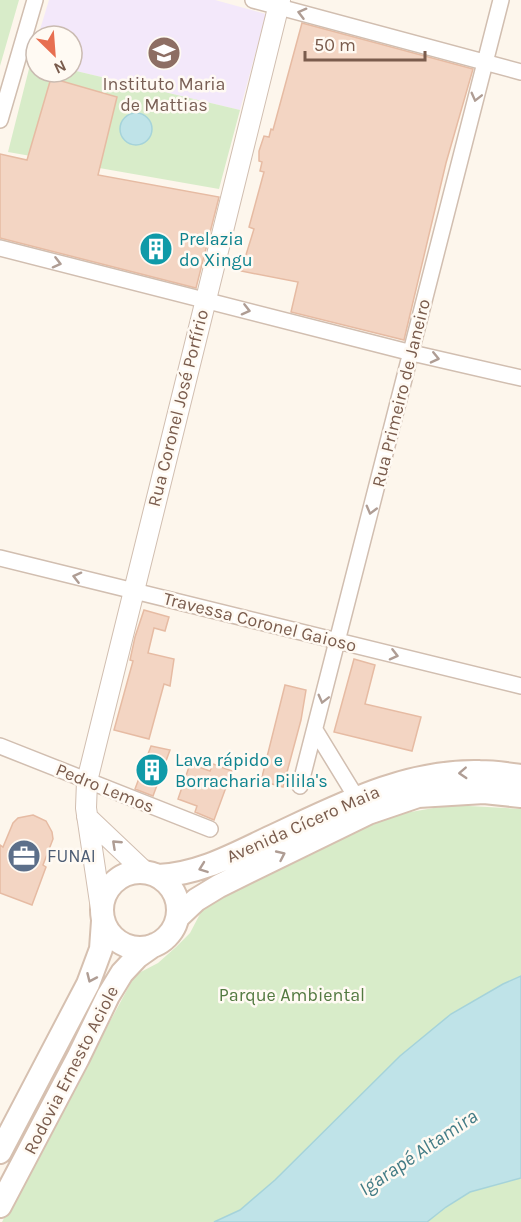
<svg xmlns="http://www.w3.org/2000/svg" width="521" height="1222" font-family="Karla,sans-serif">
	<rect width="100%" height="100%" fill="#fdf6ec"/>
	<path fill="#f3e8fa" d="M49 0H215L266 14 240 110 72 70V36H38Z"/>
	<path fill="#d8ecc9" d="M0 0H19L0 66Z
		M31 61 36 62V72H72V70L240 110 219 189 8 152Z
		M451 805 521 809V976L503 984 240 1210 214 1222H2L135 975 158 963 176 947 190 933 201 912 219 897 362 829 399 814Z
		M521 1178V1222H427L446 1207 470 1192Z"/>
	<path fill="#bfe3e8" stroke="#a5d3da" stroke-width="1.5" d="M120 129a16 16 0 1 1 32 0a16 16 0 1 1-32 0Z
		M521 976V1178L470 1192 446 1207 427 1222H214L240 1210 275 1180 400 1056 451 1014 503 984Z"/>
	<path fill="#f3d5c3" stroke="#e6bba3" stroke-width="1.5" d="M302 23 473 69 446 163 404 340 291 312 298 282 241 271 254 229 249 227 264 172 260 171 262 162 259 161V151L264 136 269 137 271 129 273 130Z
		M51 78 117 97 98 175 219 197 196 288 0 238V154L27 160Z
		M144 610 169 617 165 631 154 628 148 653 174 659 170 686 164 684 149 739 114 730 133 661 130 660 135 637Z
		M354 659 375 665 365 704 421 717 412 751 334 732Z
		M285 685 306 690 301 720 283 787 261 781Z
		M151 746 170 750 153 796 135 789Z
		M190 764 210 771 213 764 232 771 214 820 195 812 197 806 178 799Z
		M33 815 46 821 52 832 53 839 43 865 46 867 32 905 0 893V845L3 847 13 823 18 818Z"/>
	<g fill="none" stroke-linecap="round" stroke-linejoin="round">
		<defs>
			<path id="minor" d="M253 0 521 72
				M0 120 35 0
				M0 248 412 353 521 378
				M0 558 521 686
				M315 730 356 797
				M0 746 210 829
				M300 786 501 0"/>
			<path id="tertiary" d="M87 817 145 872
				M101 909 86 808 87 781 280 0"/>
			<path id="secondary" d="M102 910a38 38 0 1 1 76 0a38 38 0 1 1-76 0Z
				M158 876C199 874 233 855 269 838 336 807 404 770 480 772 494 772 507 774 521 776
				M178 917 196 900 219 886 368 813 418 796 484 792 521 796
				M0 1152 88 984 101 949 103 921
				M0 1206 78 1058 108 996 122 973 137 957 154 945"/>
		</defs>
		<use href="#minor" stroke="#d1beb0" stroke-width="18"/>
		<use href="#tertiary" stroke="#d1beb0" stroke-width="22"/>
		<use href="#secondary" stroke="#d6c0b0" stroke-width="26"/>
		<use href="#minor" stroke="#fff" stroke-width="15"/>
		<use href="#tertiary" stroke="#fff" stroke-width="20"/>
		<use href="#secondary" stroke="#fff" stroke-width="22"/>
	</g>
	<defs><path id="oneway-chevron" d="M-2-3.5L2.5 0L-2 3.5" fill="none" stroke-width="1.6" stroke-linecap="round" stroke-linejoin="round" transform="scale(1.5)"/></defs>
	<g stroke="#af9d94">
		<use href="#oneway-chevron" transform="translate(302 13) rotate(-165)"/>
		<use href="#oneway-chevron" transform="translate(476 97) rotate(104)"/>
		<use href="#oneway-chevron" transform="translate(57 263) rotate(14)"/>
		<use href="#oneway-chevron" transform="translate(246 310) rotate(14)"/>
		<use href="#oneway-chevron" transform="translate(435 358) rotate(13)"/>
		<use href="#oneway-chevron" transform="translate(371 510) rotate(105)"/>
		<use href="#oneway-chevron" transform="translate(77 577) rotate(-166)"/>
		<use href="#oneway-chevron" transform="translate(394 655) rotate(14)"/>
		<use href="#oneway-chevron" transform="translate(323 699) rotate(104)"/>
		<use href="#oneway-chevron" transform="translate(463 773) rotate(177)"/>
		<use href="#oneway-chevron" transform="translate(116 844) rotate(-137)"/>
		<use href="#oneway-chevron" transform="translate(281 855) rotate(-25)"/>
		<use href="#oneway-chevron" transform="translate(203 868) rotate(160)"/>
		<use href="#oneway-chevron" transform="translate(91 978) rotate(114)"/>
	</g>
	<defs>
		<symbol id="school-disc" viewBox="-11 -11 22 22"><circle r="9.5" fill="#8d6e63" stroke="#fffaf3"/><path d="M0-5L7-2L0 1L-7-2ZM-4 1L0 2.5L4 1V4Q0 6-4 4Z" fill="#fff"/></symbol>
		<symbol id="building-disc" viewBox="-11 -11 22 22"><circle r="9.5" fill="#0f9aa8" stroke="#fffaf3"/><path d="M-4-6H4V6H1V3H-1V6H-4ZM-2.5-4.3h1.7v1.8h-1.7ZM.8-4.3h1.7v1.8H.8ZM-2.5-1h1.7V.8h-1.7ZM.8-1h1.7V.8H.8Z" fill="#fff"/></symbol>
		<symbol id="office-disc" viewBox="-11 -11 22 22"><circle r="9.5" fill="#5c6f8a" stroke="#fffaf3"/><path d="M-6-3h4V-5.5h4V-3h4V5H-6ZM-1-4.5V-3h2v-1.5ZM-6 0V1H6V0Z" fill="#fff"/></symbol>
	</defs>
	<g fill-rule="evenodd">
		<use href="#school-disc" x="145" y="34" width="38" height="38"/>
		<use href="#building-disc" x="137" y="230" width="38" height="38"/>
		<use href="#building-disc" x="133" y="751" width="38" height="38"/>
		<use href="#office-disc" x="5" y="837" width="38" height="38"/>
	</g>
	<g text-anchor="middle" stroke-width="5" stroke-linejoin="round" paint-order="stroke">
		<g font-size="18" fill="#785e54" stroke="#fffaf3">
			<text x="164" y="90">Instituto Maria<tspan x="164" dy="21">de Mattias</tspan></text>
		</g>
		<g font-size="18" fill="#0d838f" stroke="#fffaf3" text-anchor="start">
			<text x="179" y="245">Prelazia<tspan x="179" dy="21">do Xingu</tspan></text>
			<text x="175" y="766">Lava rápido e<tspan x="175" dy="21">Borracharia Pilila's</tspan></text>
		</g>
		<g font-size="18" fill="#7a5c4d" stroke="#fffaf3">
			<text transform="translate(401 393) rotate(-76)" y="6">Rua Primeiro de Janeiro</text>
			<text transform="translate(178 408) rotate(-76)" y="6">Rua Coronel José Porfírio</text>
			<text transform="translate(260 622) rotate(14)" y="6">Travessa Coronel Gaioso</text>
			<text transform="translate(105 788) rotate(22)" y="6">Pedro Lemos</text>
			<text transform="translate(303 824) rotate(-24)" y="6">Avenida Cícero Maia</text>
			<text transform="translate(71 1070) rotate(-63)" y="6">Rodovia Ernesto Aciole</text>
		</g>
		<g font-size="18" fill="#4e5e75" stroke="#fffaf3" text-anchor="start">
			<text x="47" y="862">FUNAI</text>
		</g>
		<g font-size="18" fill="#537a41" stroke="#fffaf3">
			<text x="292" y="1001">Parque Ambiental</text>
		</g>
		<g font-size="20" font-style="italic" fill="#437c86" stroke="#fffaf3">
			<text transform="translate(418 1152) rotate(-34)" y="7">Igarapé Altamira</text>
		</g>
	</g>
	<g transform="translate(54 54) rotate(155)"><circle r="28" fill="#fffaf3" stroke="#cabbb1" stroke-width="1.5"/>
	<path d="M0-4.5L10 22L0 15L-10 22Z" fill="#e76f51"/>
	<text y="-9" font-size="16" font-weight="bold" text-anchor="middle" fill="#7a5c4d">N</text>
	</g>
	<path d="M305 51v9h120v-9" fill="none" stroke="#7a5c4d" stroke-width="3"/>
	<text x="314" y="51" font-size="18" fill="#7a5c4d" stroke="#fffaf3" stroke-width="4.5" paint-order="stroke">50 m</text>
</svg>
